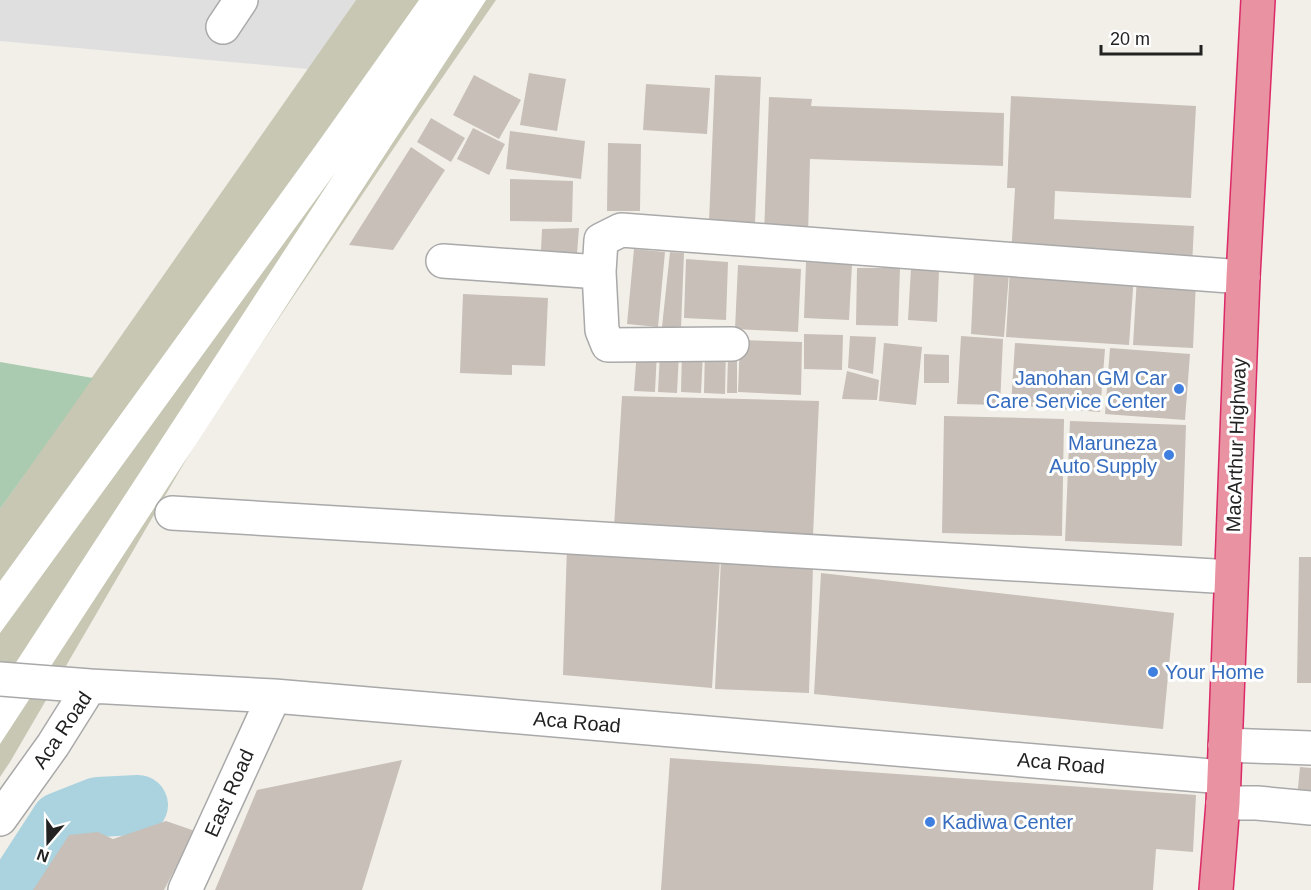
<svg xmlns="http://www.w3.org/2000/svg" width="1311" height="890" font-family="Helvetica,sans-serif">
	<rect width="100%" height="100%" fill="#f2efe9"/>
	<path fill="#e0dfdf" d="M0 0H356L308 69 0 41Z"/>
	<path fill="#c7c7b4" d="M356 0H496L406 130 204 429 10 762 0 777V509Z"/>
	<path fill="#aacbaf" d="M0 362 93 378 0 509Z"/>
	<path fill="#fff" d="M419 0H486L0 744V687L335 173 0 633V581L319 141Z"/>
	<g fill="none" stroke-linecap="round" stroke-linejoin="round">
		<path stroke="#aad3df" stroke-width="10" d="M52 803 60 822"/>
		<path stroke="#aad3df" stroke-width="60" d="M16 890 60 822 98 807 138 805"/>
	</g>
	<path fill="#c7bfb8" d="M529 73 566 79 557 131 520 125Z
		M474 75 521 100 499 139 453 115Z
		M715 75 761 77 755 224 709 222Z
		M646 84 710 88 707 134 643 130Z
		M1011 96 1196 106 1191 198 1055 191 1054 219 1194 226 1192 266 1011 257 1015 188H1007Z
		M769 97 812 99 811 106 1004 113 1003 166 810 159 808 236 764 235Z
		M431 118 465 138 451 162 417 142Z
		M473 128 505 144 489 175 457 159Z
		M510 131 585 141 581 179 506 169Z
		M608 143 641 144 640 211H607Z
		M411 147 445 170 393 250 349 245Z
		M510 179 573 181 572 222 510 221Z
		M579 228 577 254 541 251 542 229Z
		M634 249 665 252 658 327 627 324Z
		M670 252 684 253 681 328 662 327Z
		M686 259 728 262 726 320 684 318Z
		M806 262 852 264 849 320 804 318Z
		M738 265 801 269 798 332 735 329Z
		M857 268H900L898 326 856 325Z
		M911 268 939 270 937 322 908 320Z
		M1010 268 1134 275 1129 345 1006 337Z
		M974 270 1009 273 1004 337 971 334Z
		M1137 277 1196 281 1193 348 1133 345Z
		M463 294 548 298 545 366 512 365V375L460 373Z
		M804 334 843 335 842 370 804 369Z
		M850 336 876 337 873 374 848 368Z
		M961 336 1003 339 1000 405 957 404Z
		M740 340 802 342 801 395 738 392Z
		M884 343 922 347 916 405 879 401Z
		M1015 343 1105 349 1100 412 1011 405Z
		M1110 348 1190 354 1185 420 1105 414Z
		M705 349H726L725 394 704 393Z
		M637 350 657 351 655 392 634 391Z
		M682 351 703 353 701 393 681 392Z
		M660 352 679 353 677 393 658 392Z
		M924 354 949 355V383H924Z
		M728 356H737V393H727Z
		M847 371 879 380 877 400 842 399Z
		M622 396 819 401 813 536 614 527Z
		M944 416 1064 419 1062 536 942 533Z
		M1070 421 1186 425 1182 546 1065 541Z
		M567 545 720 559 712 688 563 675Z
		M1299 557H1311V683H1297Z
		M721 559 813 567 809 693 715 689Z
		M821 573 1174 613 1163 729 814 694Z
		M670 758 1196 795 1193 852 1156 849 1153 890H661Z
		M402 760 362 890H215L257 790Z
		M1300 767 1311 768V799L1297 798Z
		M166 821 195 831 164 890H33L69 835 98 832 113 839Z"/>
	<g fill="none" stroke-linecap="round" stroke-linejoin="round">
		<defs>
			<path id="minor" d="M223 27 241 0
				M443 261 599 272
				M732 344 608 345 602 330 599 272 601 240 621 230 1243 277
				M172 513 1231 577
				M0 679 90 686
				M1225 745 1311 748
				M1223 803H1257L1311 808
				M0 819 53 745 90 686 274 696 1223 777
				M185 890 274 696"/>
			<path id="highway" d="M1216 890 1223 803 1243 277 1258 0"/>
		</defs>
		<use href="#minor" stroke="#a9a9a9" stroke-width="36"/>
		<use href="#highway" stroke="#dc2a67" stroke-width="36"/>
		<use href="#minor" stroke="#fff" stroke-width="33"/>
		<use href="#highway" stroke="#e892a2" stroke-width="33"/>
	</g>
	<g fill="#3f7fe0" stroke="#fff" stroke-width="2">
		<circle cx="1179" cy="389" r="6"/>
		<circle cx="1169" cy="455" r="6"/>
		<circle cx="1153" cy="672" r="6"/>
		<circle cx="930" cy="822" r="6"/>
	</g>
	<g text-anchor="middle" stroke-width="6" stroke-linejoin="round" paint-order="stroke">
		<g font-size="20" fill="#366cbe" stroke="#fff" text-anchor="end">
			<text x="1167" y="385">Janohan GM Car<tspan x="1167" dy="23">Care Service Center</tspan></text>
			<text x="1157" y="450">Maruneza<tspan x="1157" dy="23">Auto Supply</tspan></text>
			<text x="1165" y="679" text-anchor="start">Your Home</text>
			<text x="942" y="829" text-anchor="start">Kadiwa Center</text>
		</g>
		<g font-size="20" fill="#222" stroke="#fff">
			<text transform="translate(1236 445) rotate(-88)" y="7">MacArthur Highway</text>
			<text transform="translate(577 722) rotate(5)" y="7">Aca Road</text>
			<text transform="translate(62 730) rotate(-56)" y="7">Aca Road</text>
			<text transform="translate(1061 763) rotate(5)" y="7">Aca Road</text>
			<text transform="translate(229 793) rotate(-66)" y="7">East Road</text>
		</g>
	</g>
	<g transform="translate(48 842) rotate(200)" stroke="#ffffff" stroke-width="4.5" paint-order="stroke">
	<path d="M0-4.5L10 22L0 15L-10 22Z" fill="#222222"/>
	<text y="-9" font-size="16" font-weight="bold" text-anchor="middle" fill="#222222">N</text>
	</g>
	<path d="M1101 45v9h100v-9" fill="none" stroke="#222222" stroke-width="3"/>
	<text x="1110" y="45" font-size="18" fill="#222222" stroke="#ffffff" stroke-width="4.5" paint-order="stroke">20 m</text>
</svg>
